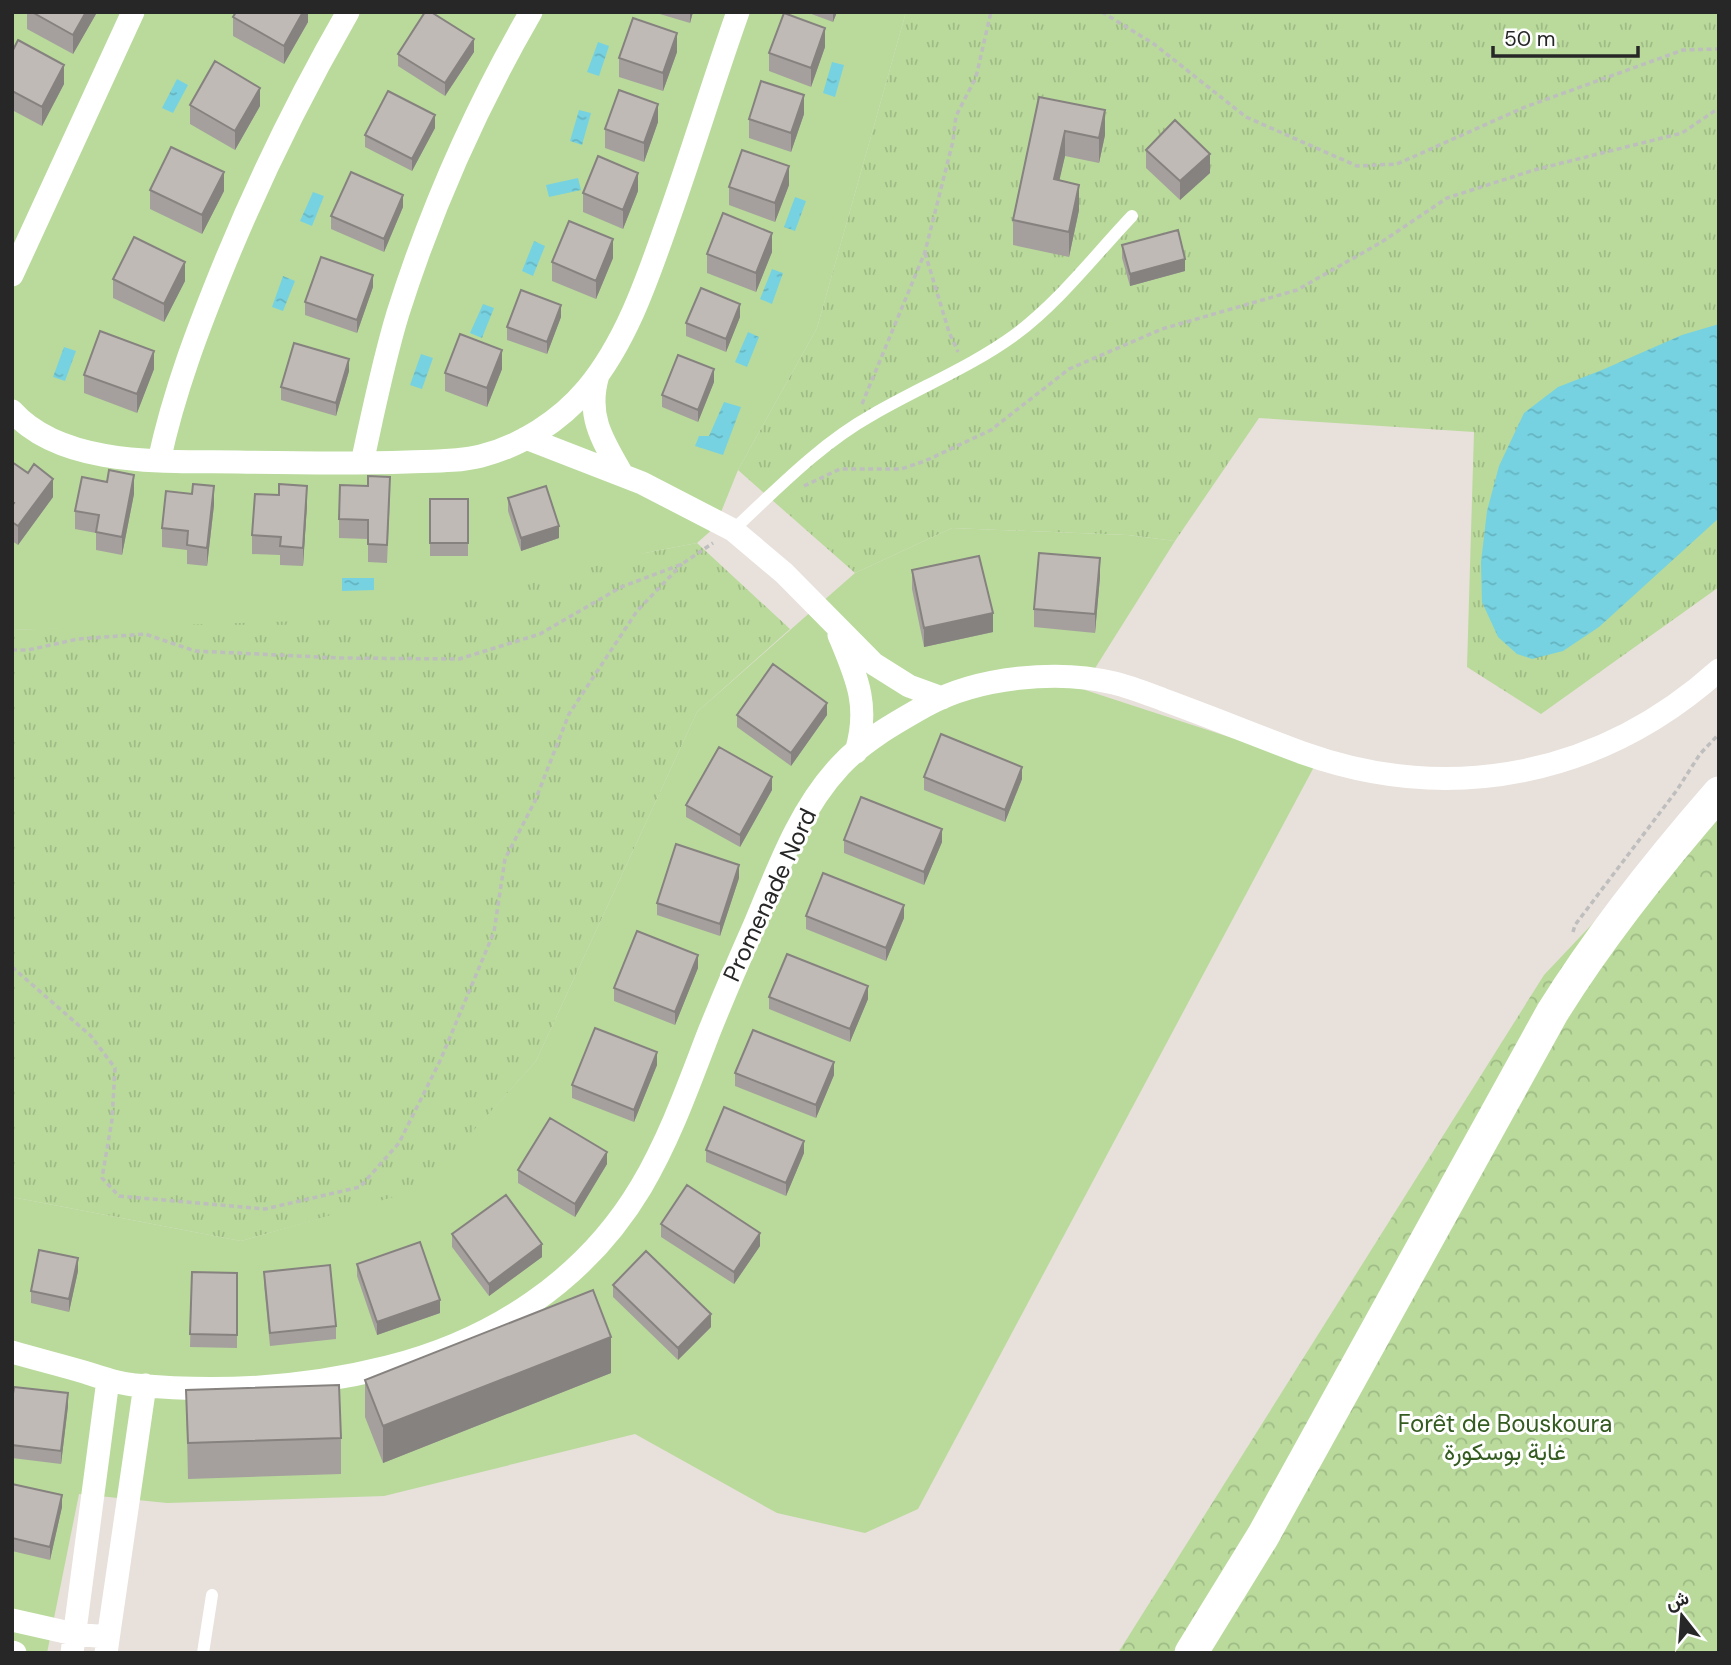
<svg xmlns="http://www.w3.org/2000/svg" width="1731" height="1665" font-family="'DM Sans',Vazirmatn,sans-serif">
	<defs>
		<pattern id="grass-tufts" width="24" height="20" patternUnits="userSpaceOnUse" patternTransform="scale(1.75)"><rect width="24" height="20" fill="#b9da9b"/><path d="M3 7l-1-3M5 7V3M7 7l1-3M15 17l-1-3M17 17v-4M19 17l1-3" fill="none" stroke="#9fbb86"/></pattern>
		<pattern id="forest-crowns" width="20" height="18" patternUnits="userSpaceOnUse" patternTransform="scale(1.75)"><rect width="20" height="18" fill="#b9da9b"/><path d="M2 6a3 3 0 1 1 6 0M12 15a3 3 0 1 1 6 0" fill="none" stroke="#9fbb86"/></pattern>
		<pattern id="water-ripples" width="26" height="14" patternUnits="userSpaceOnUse" patternTransform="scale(1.75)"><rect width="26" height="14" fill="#76d2e1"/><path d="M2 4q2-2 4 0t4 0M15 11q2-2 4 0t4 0" fill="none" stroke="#66b4c1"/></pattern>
	</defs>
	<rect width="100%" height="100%" fill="#e8e0da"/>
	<path fill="url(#grass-tufts)" d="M906 12H1719V587L1541 714 1467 667 1474 432 1259 418 1175 541 1128 535 952 528 855 573 738 470 817 328Z
		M697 543 790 629 697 712 536 1061 421 1190 241 1241 12 1197V630L133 625 645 553Z"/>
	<path fill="url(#forest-crowns)" d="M1719 790V1653H1118L1544 975Z"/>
	<path fill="#b9da9b" d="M12 12H906L817 328 738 470 715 527 697 543 645 553 401 618 12 630Z
		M952 528 1128 535 1175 541 1082 689 1315 765 918 1509 865 1533 777 1513 635 1434 384 1496 167 1503 79 1494 47 1653H12V1197L241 1241 421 1189 536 1061 697 712 855 573Z"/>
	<path fill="url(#water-ripples)" d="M598 42 609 46 599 76 587 72Z
		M832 62 844 65 835 97 823 93Z
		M177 79 188 85 173 113 162 108Z
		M579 110 591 113 582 145 570 141Z
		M578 178 581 190 549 197 546 185Z
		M313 192 324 196 312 226 300 221Z
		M795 197 806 201 795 231 784 227Z
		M534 241 545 246 533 276 522 271Z
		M772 269 783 273 772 304 760 299Z
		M283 276 295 281 283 311 272 307Z
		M483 304 494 308 482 338 470 333Z
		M1719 324V518L1599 627 1563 651 1532 659 1517 654 1498 637 1482 602 1481 562 1487 511 1499 466 1524 413 1558 387 1602 370 1682 335Z
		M748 332 759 337 747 367 735 362Z
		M64 347 76 351 65 381 53 377Z
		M421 354 433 358 422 389 410 385Z
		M724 402 741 407 723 455 695 446 699 436H709Z
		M342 578H374V590L342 591Z"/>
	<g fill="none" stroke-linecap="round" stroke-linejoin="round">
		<path stroke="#bebebe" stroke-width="3.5" stroke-dasharray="5 3.5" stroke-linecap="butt" d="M1102 12 1154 44 1246 117 1357 166 1397 164 1525 107 1683 50 1719 49
			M925 253 949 332 958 352
			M862 404 925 252 953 141 956 116 976 77 991 12
			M804 486 840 469H901L925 461 991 430 1069 369 1162 329 1297 290 1380 243 1447 198 1534 170 1682 133 1719 108
			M12 650H28L78 639 145 634 195 651 340 658 459 659 540 634 621 587 682 564 713 543
			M1573 932 1575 925 1677 790 1700 754 1719 734
			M12 967 91 1036 115 1068 112 1120 102 1178 119 1196 265 1209 360 1187 399 1143 440 1061 494 932 505 859 535 801 569 714 637 611 682 564"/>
		<path stroke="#fff" stroke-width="12" d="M733 530C776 490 820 444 872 415 920 387 971 367 1016 334 1059 302 1095 255 1132 216
			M203 1653 212 1595"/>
		<path stroke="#fff" stroke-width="23" d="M12 275 133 12
			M598 375C586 415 602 440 622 474
			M12 411C63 468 168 461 238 462 294 463 351 464 407 462 432 461 457 462 481 456 521 446 560 421 587 389 626 342 647 280 667 223 692 153 713 82 738 12
			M526 438 642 483 733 530 784 573 874 664 909 686 942 698
			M159 461C174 391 199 326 226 260 261 175 302 92 348 12
			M362 463C373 413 383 362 398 313 431 209 476 107 531 12
			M839 635C857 678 870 706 856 752
			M12 1352C36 1359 60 1365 84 1372 100 1377 118 1384 135 1385 220 1393 305 1388 388 1367 492 1341 585 1281 641 1187 670 1138 689 1084 709 1032 724 995 739 960 755 924 778 869 799 810 840 766 864 740 897 722 927 705 978 677 1058 669 1114 683 1131 687 1148 694 1164 700 1211 717 1257 736 1303 753 1452 806 1602 775 1719 670
			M12 1620 74 1634 108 1637
			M12 1652 15 1653
			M72 1653 108 1380
			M106 1653 145 1385"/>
		<path stroke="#fff" stroke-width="33" d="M1191 1653 1263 1536 1552 1013C1601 934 1658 863 1719 793"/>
	</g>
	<path fill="#a5a09d" d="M27 12H96V14L73 54 27 29Z
		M308 12V22L284 64 233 36V17Z
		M653 12H693L690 23Z
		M806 12H837L833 22Z
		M825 47 811 87 769 71V53Z
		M12 52 64 84 42 126 12 110Z
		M474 52 445 96 398 66V54Z
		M677 52 663 91 619 77V58Z
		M1039 97 1105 135 1099 163 1065 156 1059 180 1079 210 1069 257 1013 245V220Z
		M190 105 260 106 235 150 190 124Z
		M804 114 791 152 749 138V119Z
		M658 122 644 162 605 148V129Z
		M435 128 412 171 365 147V135Z
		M1146 150 1210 173 1180 200 1146 168Z
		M789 185 775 222 729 205V187Z
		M150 190 224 191 202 234 150 209Z
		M638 191 623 229 583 212V193Z
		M403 207 384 252 331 229V216Z
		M1122 245 1185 271 1130 286 1122 258Z
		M772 252 756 292 707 273V254Z
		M613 258 596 299 552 281V262Z
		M113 279 185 281 164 322 113 298Z
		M373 287 357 333 305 315V302Z
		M561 317 547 354 507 340V327Z
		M740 317 726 352 686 336V323Z
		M154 369 137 413 84 393V375Z
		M502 369 487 407 445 391V373Z
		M349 371 336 416 281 400V387Z
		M714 382 698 422 662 407V395Z
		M12 462 53 497 18 545 12 541Z
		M134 494 122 555 96 550V533L75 529V511Z
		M390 495 387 563 368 562V539L339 538V519Z
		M508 498 559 538 521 551 508 511Z
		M430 499H468V556H430Z
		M214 505 207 566 187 564V550L162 547V528Z
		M307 505 303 566 280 565V555L252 554V535Z
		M912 570 993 632 924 647 912 589Z
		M1100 577 1095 633 1034 627V609Z
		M737 715H827L791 766 737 727Z
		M924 777 1022 779 1005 822 924 790Z
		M772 790 740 847 686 817V805Z
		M844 840 942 842 924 885 844 853Z
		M739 878 720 936 657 915V903Z
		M806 916 904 918 886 961 806 929Z
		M698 968 675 1025 614 1001V988Z
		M769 997 868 999 850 1042 769 1009Z
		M657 1065 634 1122 572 1098V1085Z
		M735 1073 834 1075 816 1118 735 1086Z
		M706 1150 804 1153 786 1196 706 1162Z
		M607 1164 575 1217 518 1183V1170Z
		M661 1224 760 1246 734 1284 661 1237Z
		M452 1234 542 1257 489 1296 452 1247Z
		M357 1264 440 1313 377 1335 357 1276Z
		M78 1271 69 1312 31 1303V1291Z
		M192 1272 237 1273V1348L190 1347Z
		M264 1272 336 1326V1339L270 1346 264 1284Z
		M613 1285 711 1327 678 1360 613 1297Z
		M611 1373 383 1463 365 1417V1380Z
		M186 1390 341 1438V1474L188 1479Z
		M12 1400 68 1406 61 1464 12 1458Z
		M12 1484 62 1507 50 1560 12 1551Z"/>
	<path fill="#86827f" d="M86 12H96V14L73 54V35Z
		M303 12H308V22L284 64V46Z
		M690 12H693L690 23Z
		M833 12H837L833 22Z
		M825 28V47L811 87V68Z
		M677 33V52L663 91V73Z
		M474 39V52L445 96V83Z
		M64 65V84L42 126V107Z
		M260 88V106L235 150V131Z
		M804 95V114L791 152V133Z
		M658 104V122L644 162V143Z
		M1105 110V135L1099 163V138Z
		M435 115V128L412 171V159Z
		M1065 131V156L1054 204V179Z
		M1210 154V173L1180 200V181Z
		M789 166V185L775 222V203Z
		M224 172V191L202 234V215Z
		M638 173V191L623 229V210Z
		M1079 185V210L1069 257V232Z
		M403 195V207L384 252V239Z
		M772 233V252L756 292V273Z
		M613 239V258L596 299V281Z
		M1185 259V271L1130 286V274Z
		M185 262V281L164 322V304Z
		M373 275V287L357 333V320Z
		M740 304V317L726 352V339Z
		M561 305V317L547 354V342Z
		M502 350V369L487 407V388Z
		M154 351V369L137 413V394Z
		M349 359V371L336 416V403Z
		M714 369V382L698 422V410Z
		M134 475V494L122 555V537Z
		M53 479V497L18 545V526Z
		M214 486V505L207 566V548Z
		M307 486V505L303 566V548Z
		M559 526V538L521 551V538Z
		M1100 558V577L1095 633V614Z
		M993 613V632L924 647V628Z
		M827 703V715L791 766V753Z
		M1022 767V779L1005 822V810Z
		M772 777V790L740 847V835Z
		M942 829V842L924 885V872Z
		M739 865V878L720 936V924Z
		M904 905V918L886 961V948Z
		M698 955V968L675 1025V1012Z
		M868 986V999L850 1042V1029Z
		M657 1052V1065L634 1122V1110Z
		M834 1062V1075L816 1118V1105Z
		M804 1141V1153L786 1196V1183Z
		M607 1152V1164L575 1217V1204Z
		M760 1233V1246L734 1284V1272Z
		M542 1244V1257L489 1296V1284Z
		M78 1258V1271L69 1312V1299Z
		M440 1300V1313L377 1335V1322Z
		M711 1314V1327L678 1360V1348Z
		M611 1337V1373L383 1463V1426Z
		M68 1393V1406L61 1464V1451Z
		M62 1495V1507L50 1560V1547Z"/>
	<path fill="#c0bab6" stroke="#86827f" stroke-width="2" d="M32 12H86L73 35Z
		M236 12H303L284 46 233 17Z
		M425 12H431L474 39 445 83 398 54Z
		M784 13 825 28 811 68 769 53Z
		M633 18 677 33 663 73 619 58Z
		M18 40 64 65 42 107 12 91V52Z
		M215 61 260 88 235 131 190 105Z
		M761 81 804 95 791 133 749 119Z
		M619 90 658 104 644 143 605 129Z
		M388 91 435 115 412 159 365 135Z
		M1039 97 1105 110 1099 138 1065 131 1054 179 1079 185 1069 232 1013 220Z
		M1175 120 1210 154 1180 181 1146 150Z
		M171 147 224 172 202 215 150 190Z
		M742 150 789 166 775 203 729 187Z
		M598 156 638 173 623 210 583 193Z
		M351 172 403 195 384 239 331 216Z
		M723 213 772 233 756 273 707 254Z
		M569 221 613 239 596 281 552 262Z
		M1178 230 1185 259 1130 274 1122 245Z
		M134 237 185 262 164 304 113 279Z
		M321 257 373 275 357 320 305 302Z
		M701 288 740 304 726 339 686 323Z
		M521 290 561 305 547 342 507 327Z
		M100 331 154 351 137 394 84 375Z
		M460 334 502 350 487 388 445 373Z
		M294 343 349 359 336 403 281 387Z
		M678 355 714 369 698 410 662 395Z
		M12 462 28 473 34 464 53 479 18 526 12 522V506L14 503 12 502Z
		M109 470 134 475 122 537 96 532 99 515 75 511 82 477 107 482Z
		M368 476 390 477 387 545 368 544V520L339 519 340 485 368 486Z
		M193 484 214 486 207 548 187 545 188 531 162 528 166 491 192 494Z
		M279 484 307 486 303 548 280 546 281 537 252 535 255 494 279 495Z
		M546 486 559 526 521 538 508 498Z
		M430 499H468V543H430Z
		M1039 553 1100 558 1095 614 1034 609Z
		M979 556 993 613 924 628 912 570Z
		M773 664 827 703 791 753 737 715Z
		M941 734 1022 767 1005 810 924 777Z
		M719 747 772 777 740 835 686 805Z
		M861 797 942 829 924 872 844 840Z
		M676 844 739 865 720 924 657 903Z
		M823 873 904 905 886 948 806 916Z
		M637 931 698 955 675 1012 614 988Z
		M787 954 868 986 850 1029 769 997Z
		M595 1028 657 1052 634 1110 572 1085Z
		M753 1030 834 1062 816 1105 735 1073Z
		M724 1107 804 1141 786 1183 706 1150Z
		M550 1118 607 1152 575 1204 518 1170Z
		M687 1185 760 1233 734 1272 661 1224Z
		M506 1195 542 1244 489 1284 452 1234Z
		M420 1242 440 1300 377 1322 357 1264Z
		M39 1250 78 1258 69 1299 31 1291Z
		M646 1251 711 1314 678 1348 613 1285Z
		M330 1265 336 1326 270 1333 264 1272Z
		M192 1272 237 1273V1335L190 1334Z
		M593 1290 611 1337 383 1426 365 1380Z
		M339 1385 341 1438 188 1443 186 1390Z
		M14 1387 68 1393 61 1451 12 1445V1400Z
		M12 1484 62 1495 50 1547 12 1538Z"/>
	<g text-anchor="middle" stroke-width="6" stroke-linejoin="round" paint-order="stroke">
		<g font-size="24" fill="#272727" stroke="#fff">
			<text transform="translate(770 895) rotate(-65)" y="8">Promenade Nord</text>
		</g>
		<g font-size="24" fill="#345b20" stroke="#fff">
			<text x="1505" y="1432">Forêt de Bouskoura<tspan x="1505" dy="28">غابة بوسكورة</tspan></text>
		</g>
	</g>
	<rect width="1731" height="1665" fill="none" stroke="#272727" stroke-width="28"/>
	<g transform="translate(1682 1616) rotate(343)" stroke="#ffffff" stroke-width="5" paint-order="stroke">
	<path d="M0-5L12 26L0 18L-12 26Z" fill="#272727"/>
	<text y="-10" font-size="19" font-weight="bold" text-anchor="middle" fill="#272727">ش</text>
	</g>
	<path d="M1493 46v10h145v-10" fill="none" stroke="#272727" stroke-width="3.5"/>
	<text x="1504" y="46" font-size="21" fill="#272727" stroke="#ffffff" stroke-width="5" paint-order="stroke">50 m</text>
</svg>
